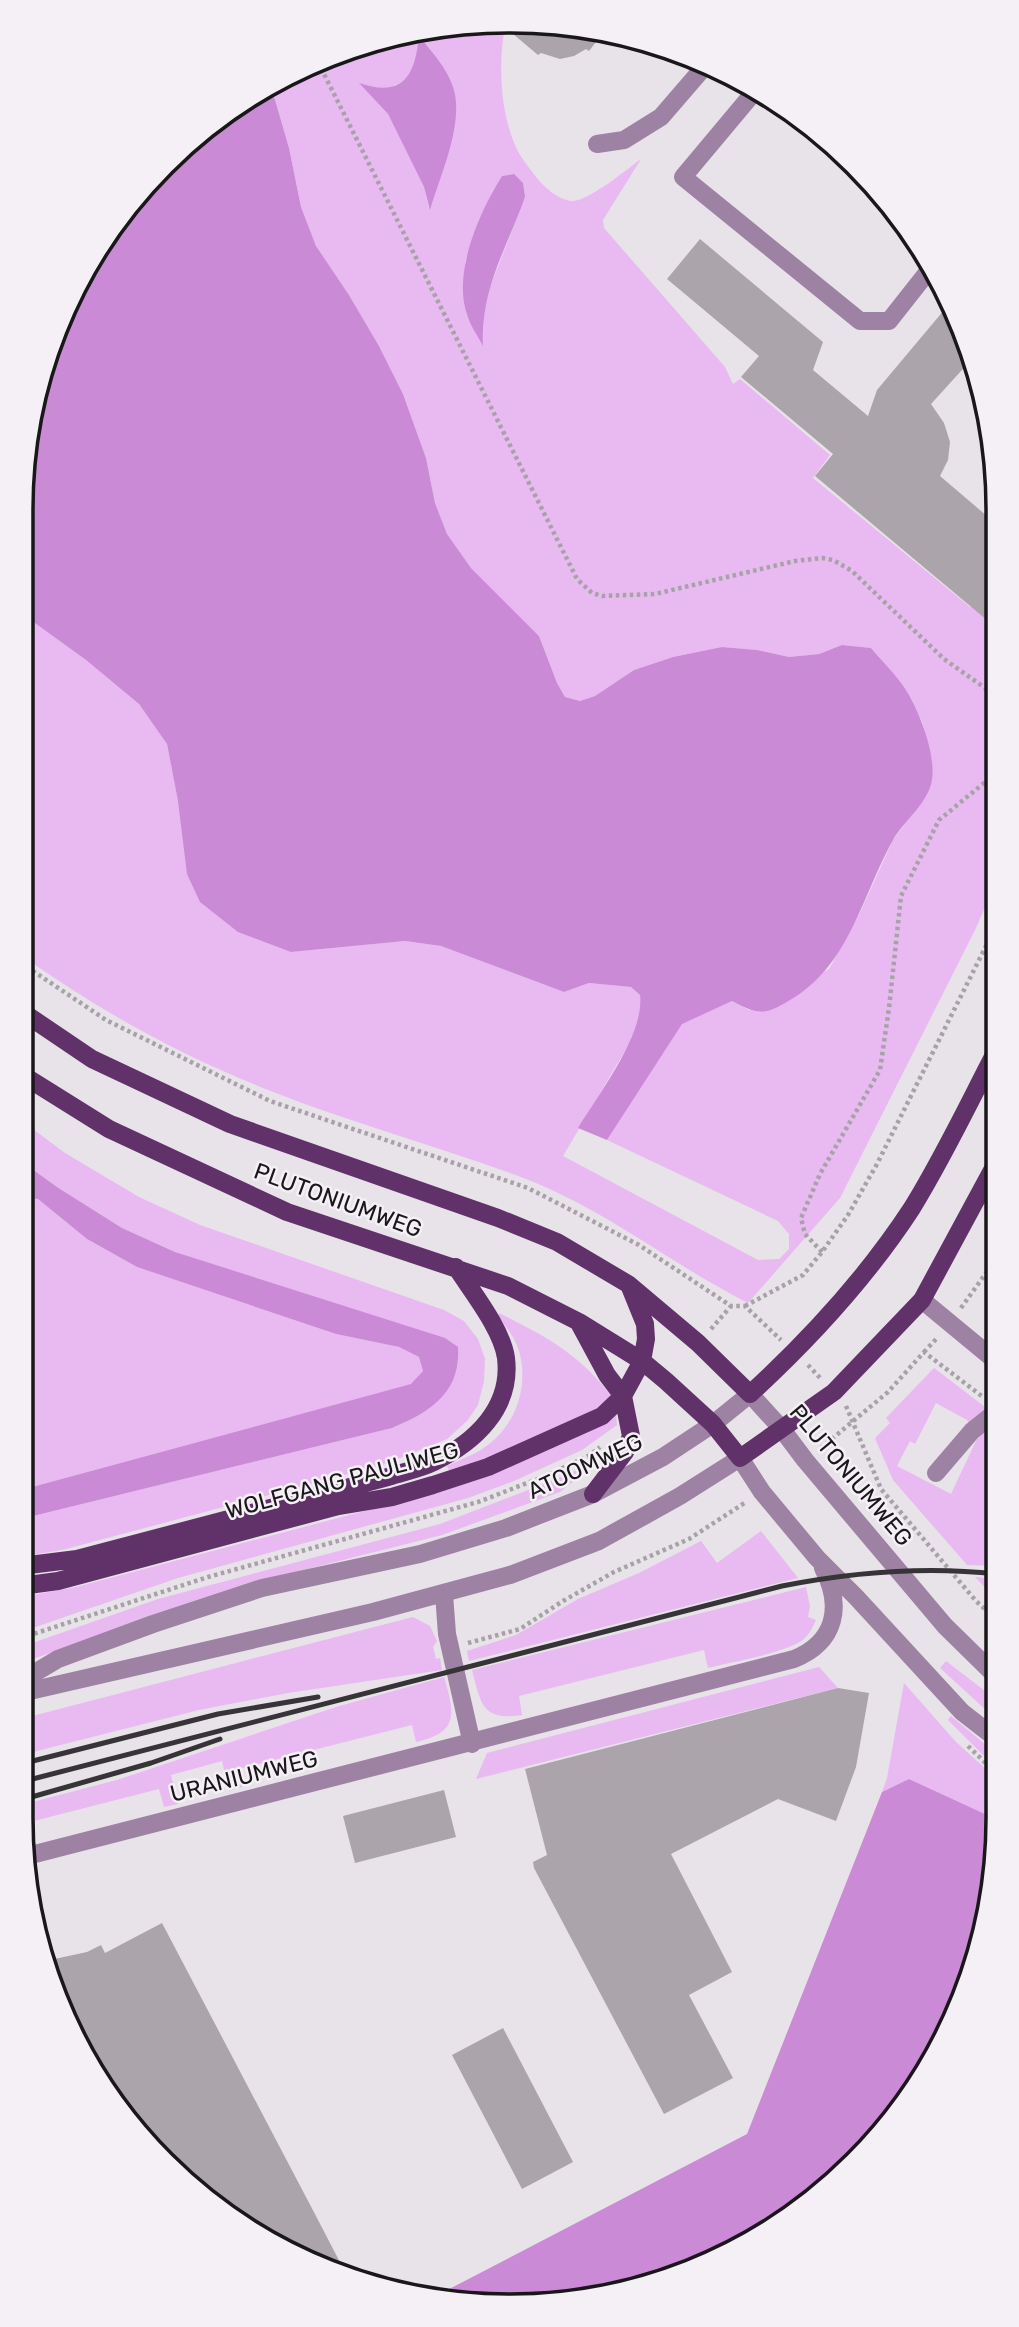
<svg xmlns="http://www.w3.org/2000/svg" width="1019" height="2327" font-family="Rubik,sans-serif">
	<rect width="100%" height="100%" fill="#e8e2e9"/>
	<path fill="#e9b9f1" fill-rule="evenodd" d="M478 22 506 23C497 62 500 120 520 155 525 163 531 170 536 177 544 187 558 200 572 201 589 201 626 170 641 159L603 220 604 228 725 367 733 384 740 379 830 455 813 478 970 607 988 586 994 592 995 884 976 928 840 1198 748 1303C673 1265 606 1210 526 1179 444 1148 358 1125 276 1093 185 1058 101 1012 21 955V613L86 660 139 704 167 744 178 801 291 952 405 941 441 946 564 992 589 983 631 987 640 995 642 1010 629 1044 563 1156 758 1260 779 1259 789 1249V1234L778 1221 607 1140 682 1023 732 1001 749 1010 829 969 858 917 893 840 923 800 932 780 931 758 923 724 903 685 871 648 842 645 819 654 789 657 757 650 722 647 673 657 634 670 595 696 580 701 565 697 557 683 539 636 471 568 447 534 435 503 426 458 403 394 379 346 349 295 316 246 301 207 289 148 271 86 294 71 341 53 348 63 352 49 383 38ZM420 37 429 208 424 187 388 114 360 84 378 89 390 88 409 78 417 60ZM514 174 525 197 488 292 482 321 483 344 465 262 492 192 502 176Z
		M21 1120 65 1153 139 1197 200 1225 444 1310 464 1321 478 1339 485 1359 484 1381 478 1405 467 1421 447 1439 385 1464 66 1549 21 1557V1519L392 1428C427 1413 461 1390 458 1347L175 1252 122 1228 57 1187 21 1161Z
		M21 1197 38 1199 87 1239 137 1267 336 1334 399 1347 419 1357 423 1371 412 1384 21 1490Z
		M499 1313C549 1338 577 1353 613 1397 566 1433 505 1452 450 1473L447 1466C464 1458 482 1452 495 1439 519 1417 529 1379 518 1348 514 1336 505 1326 498 1316Z
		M934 1368 989 1410 969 1424 967 1420 936 1403 915 1444 910 1441 897 1466 951 1494 976 1441 981 1434 997 1422V1566L967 1565 893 1480 875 1438 890 1423 886 1418Z
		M616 1414 617 1425 582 1450 514 1481 468 1498 178 1578 21 1632V1597L76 1587 452 1488Z
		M600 1460 560 1492 442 1535 260 1581 21 1663V1647L158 1599 440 1524 549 1482Z
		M761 1531 798 1578 469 1661 467 1651 516 1635 578 1599 639 1573 701 1541 717 1563Z
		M975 1577 997 1579V1600Z
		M806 1587 810 1606 808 1617 816 1620C813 1627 810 1633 804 1639 786 1653 732 1662 708 1668L704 1650 519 1696 522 1715C482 1721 481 1704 472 1670Z
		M413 1617 430 1626 437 1641 433 1647 436 1659 440 1658 442 1670 288 1693 199 1710 21 1755V1719Z
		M946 1661 998 1701V1721L940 1668Z
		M819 1667 838 1688 476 1779 487 1753Z
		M444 1677C455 1714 459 1732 416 1742L412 1725 238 1769 242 1787 229 1791 222 1761 171 1775 178 1804 164 1807 159 1789 22 1824 21 1805 117 1780 336 1707Z
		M904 1683 956 1742 998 1780V1820L909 1779 882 1792 887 1778Z
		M951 1716 998 1755V1770L948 1720Z"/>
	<path fill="#ca8ad5" d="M419 36C431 51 447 68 453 87 465 122 440 176 430 210L424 187 388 114 359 83C403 98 415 76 419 36Z
		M271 86 289 148 301 207 316 246 349 295 379 346 403 394 426 458 435 503 447 534 471 568 539 636 557 683 565 697 580 701 595 696 634 670 673 657 722 647 757 650 789 657 819 654 842 645 871 648C881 660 893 672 902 684 918 707 936 752 932 780 928 804 903 821 892 842 862 896 850 962 795 997 767 1014 762 1017 732 1001L682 1024 607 1140 578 1128C598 1095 645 1034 640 995L631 987 589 983 564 992 441 946 405 941 291 952 238 932 200 902 187 874 178 801 167 744 139 704 86 660 21 613V509L47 352 87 265 143 187 212 122Z
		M514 174 523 183 525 197C507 248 480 289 483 346 478 336 471 327 468 317 451 275 480 211 502 176Z
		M21 1161 57 1187 122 1228 175 1252 445 1338 458 1347C461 1393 430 1412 392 1428L21 1519V1490L411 1384 423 1371 419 1357 399 1347 336 1334 137 1267 87 1239 38 1199 21 1197Z
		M909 1779 998 1820 972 1975 933 2061 877 2139 753 2241 604 2297 509 2306 432 2298 747 2134 882 1792Z"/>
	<path fill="#aba5ab" d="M500 23 574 25 610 34 596 42 589 51 586 49 574 56 560 59 541 53 538 55Z
		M700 239 823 342 813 370 868 416 877 390 950 303 961 322 971 360 931 404 944 423 950 442 948 460 940 476 994 522V626L815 476 833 454 741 377 759 356 667 279Z
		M838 1688 869 1693 856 1767 836 1821 778 1799 671 1854 732 1972 689 1995 733 2078 664 2114 534 1868 533 1862 547 1855 525 1769Z
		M444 1790 456 1837 355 1863 343 1816Z
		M162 1923 317 2218 344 2270 266 2241 142 2139 86 2061 47 1975 45 1961 87 1952 101 1945 105 1953Z
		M503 2028 573 2162 522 2189 452 2055Z"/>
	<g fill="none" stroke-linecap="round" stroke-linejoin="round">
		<path stroke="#a7a2a7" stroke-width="4.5" stroke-dasharray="3.5 3.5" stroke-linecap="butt" d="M318 62 577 579 592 593 602 596 655 594 795 561 822 558 833 560 852 571 944 659 995 695
			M21 963 106 1020 270 1101 528 1188 639 1245 731 1306H745L781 1340
			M822 1252 805 1234 801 1218 820 1174 880 1070 889 1008 901 896 939 820 995 774
			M745 1306 803 1275 822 1252 848 1215 877 1164 995 928
			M961 1308 996 1259
			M711 1329 731 1306
			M924 1352 938 1337
			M808 1365 821 1379
			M846 1406 881 1489 976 1601 997 1620
			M821 1448 888 1392 924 1352 983 1397
			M21 1638 208 1577 478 1502 548 1475 590 1455 600 1447
			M468 1643 520 1629 563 1601 614 1572 689 1539 746 1502
			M968 1746 998 1775"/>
		<path stroke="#9e82a3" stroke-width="18" d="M755 91 683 177 860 321H889L930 269
			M597 144 624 140 661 117 705 66
			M922 1300 997 1362
			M936 1473 972 1431 997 1411
			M444 1594 447 1634 472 1744
			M21 1681 58 1659 153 1624 262 1588 420 1554 506 1528 593 1494 663 1457 713 1424 750 1394 781 1428 805 1460 945 1626 998 1678
			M21 1693 373 1612 510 1575 599 1541 680 1496 740 1458 762 1492 817 1558 856 1597 962 1712 998 1740
			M27 1856 794 1659C836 1642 843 1606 823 1568"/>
		<path stroke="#61316a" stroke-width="18" d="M21 1011 92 1059 230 1124 498 1218 557 1242 628 1284 698 1343 750 1394C811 1338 867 1277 912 1208 943 1158 969 1103 996 1051
			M21 1074 109 1129 287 1212 508 1286 579 1322 642 1361 666 1381 713 1424 740 1458 834 1392 922 1300 996 1163
			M579 1323 607 1375 623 1396 631 1436 625 1452 593 1494
			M21 1566 77 1559 388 1477C403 1472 420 1469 434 1462 475 1442 512 1408 506 1358 502 1329 472 1292 456 1267
			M21 1586 58 1581 338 1506 392 1497 433 1485 488 1467 602 1416 623 1396 642 1361 646 1339 645 1324 630 1287"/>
		<path stroke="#373437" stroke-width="5" d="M21 1764 218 1714 318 1697
			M21 1782 782 1586C853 1572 925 1566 997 1574
			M21 1800 151 1763 220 1739"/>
	</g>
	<g text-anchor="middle" stroke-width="5" stroke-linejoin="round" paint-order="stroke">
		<g font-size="23" fill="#1a171a" stroke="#f5eff6">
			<text transform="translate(338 1200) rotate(20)" y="8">PLUTONIUMWEG</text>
			<text transform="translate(585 1466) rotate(-25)" y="8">ATOOMWEG</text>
			<text transform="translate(851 1475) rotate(50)" y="8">PLUTONIUMWEG</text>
			<text transform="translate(342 1480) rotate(-15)" y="8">WOLFGANG PAULIWEG</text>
			<text transform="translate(244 1776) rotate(-14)" y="8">URANIUMWEG</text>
		</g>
	</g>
	<path d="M0 0H1019V2327H0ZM509 33H510A476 476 0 0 1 986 509V1818A476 476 0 0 1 510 2294H509A476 476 0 0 1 33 1818V509A476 476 0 0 1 509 33Z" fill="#f5eff6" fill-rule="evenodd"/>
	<path fill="none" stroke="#1a171a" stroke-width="3.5" d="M509 33H510A476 476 0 0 1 986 509V1818A476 476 0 0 1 510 2294H509A476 476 0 0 1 33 1818V509A476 476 0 0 1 509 33Z"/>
</svg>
